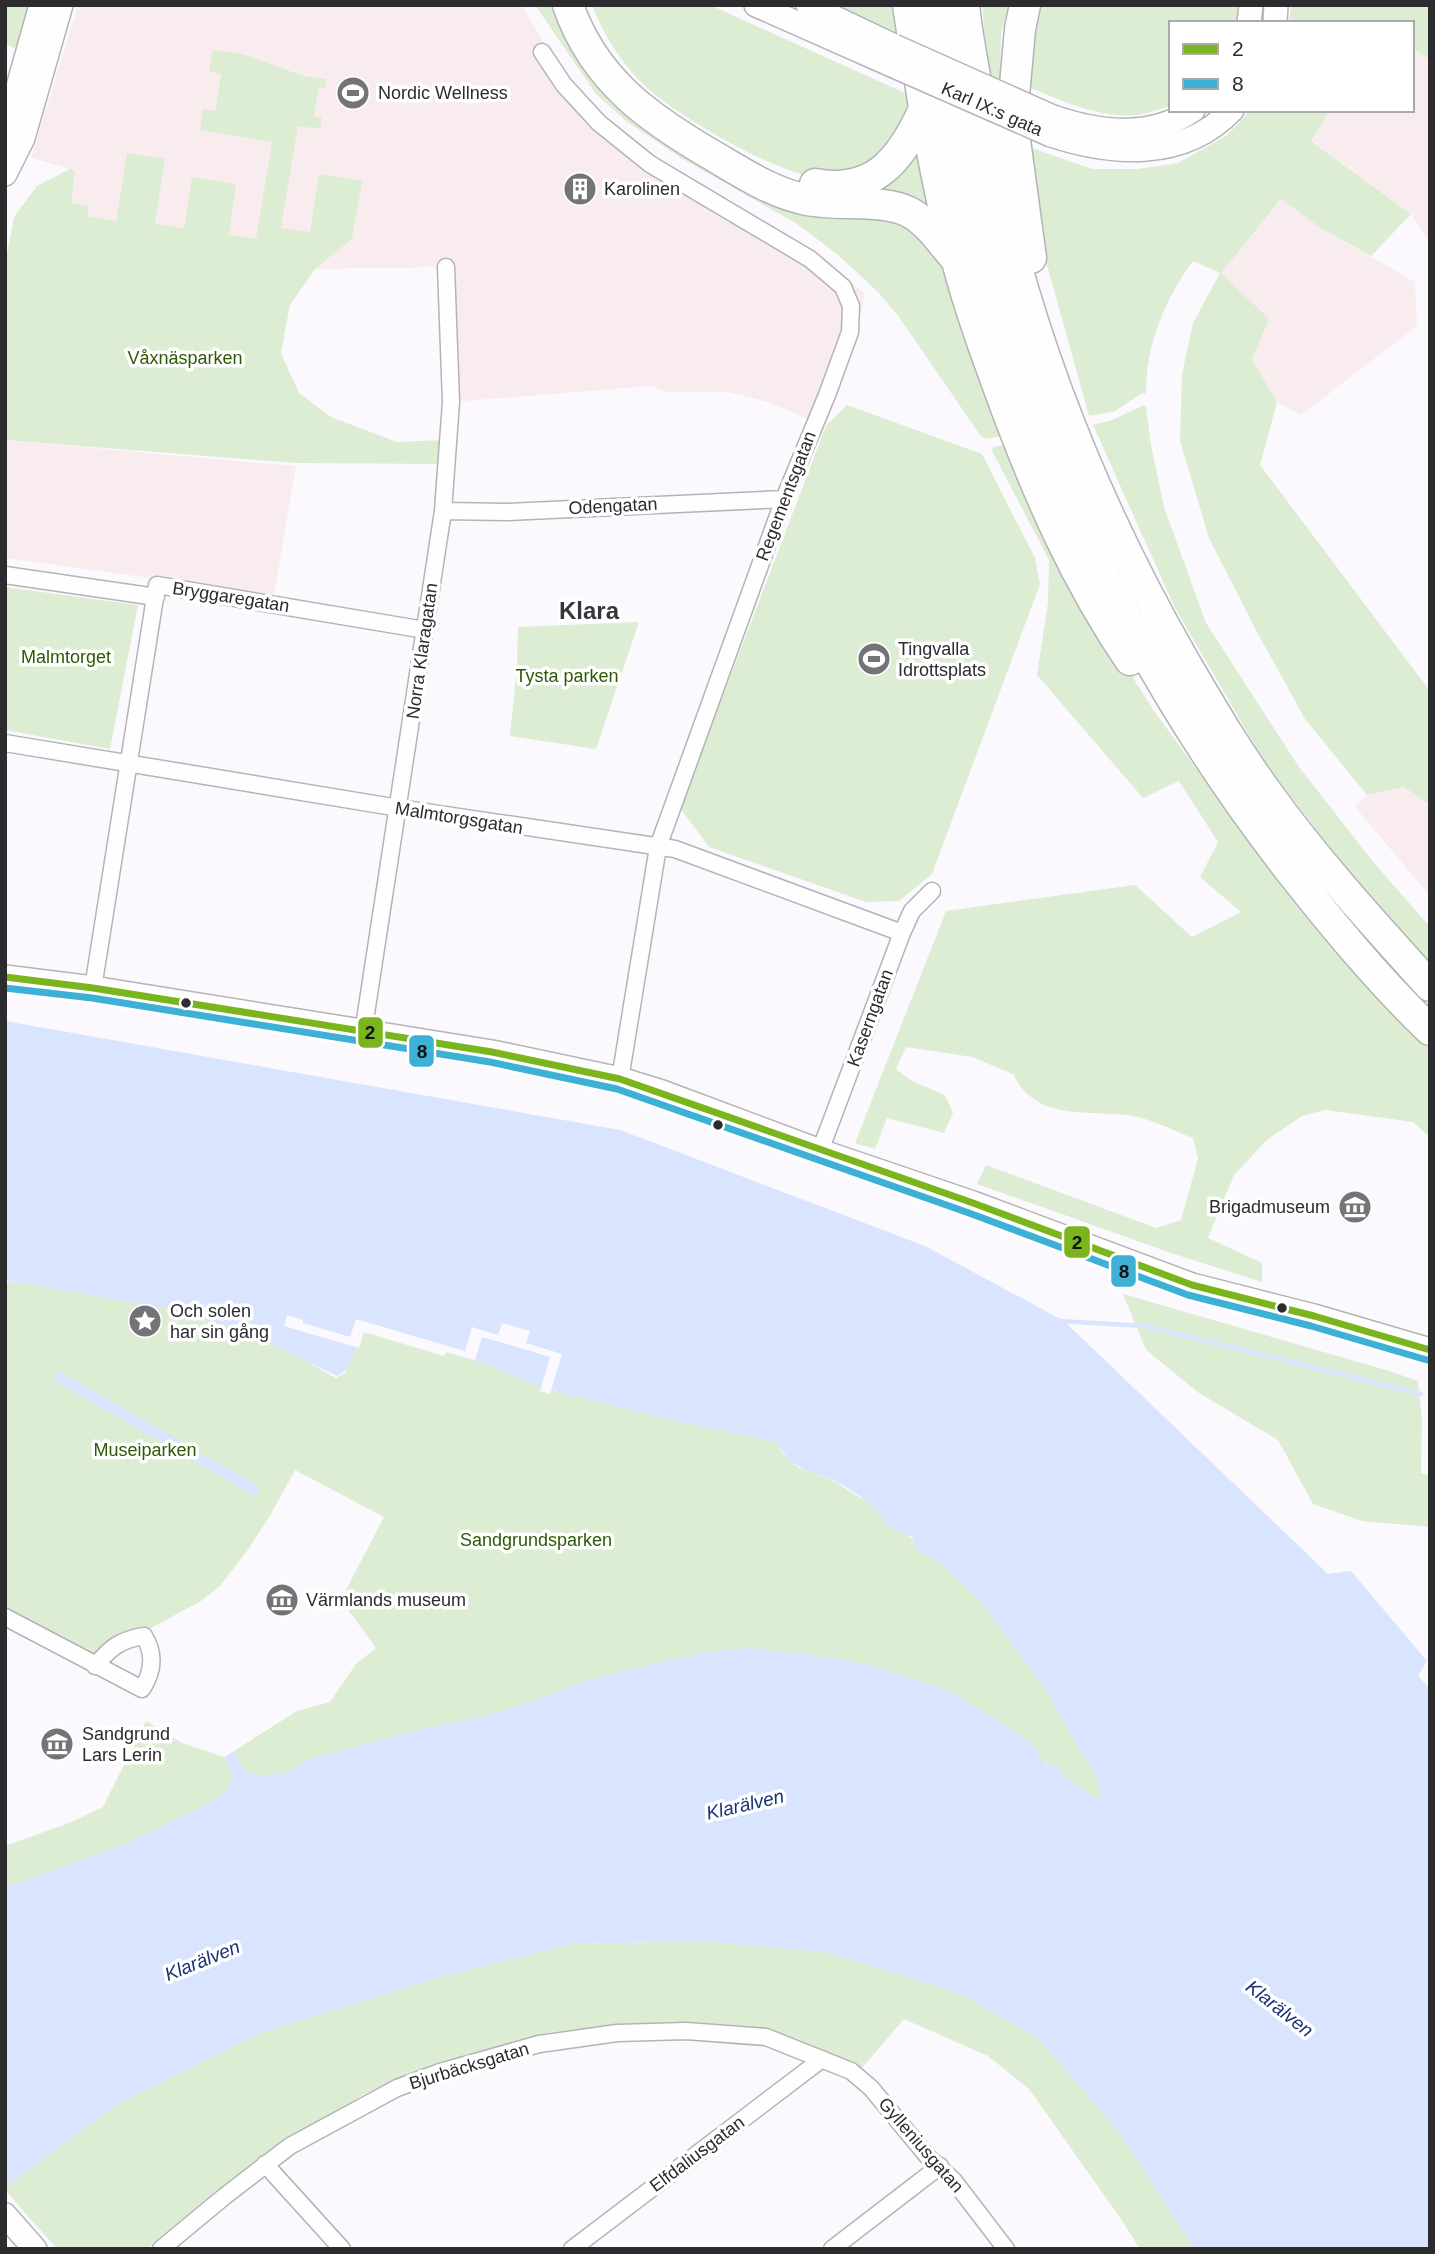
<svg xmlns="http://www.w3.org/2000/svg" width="1435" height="2254" font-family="Helvetica,sans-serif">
	<rect width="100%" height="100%" fill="#fbf9fd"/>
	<path fill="#f9ecef" d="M78 5H522L551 55 602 118 661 161 812 251 865 294 859 321 832 400 815 422 768 402 728 392H666L653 386 451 402 446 267 315 269 352 239 281 228 298 125 314 117 319 87 326 79 304 76 243 54 221 73 215 111 272 141 257 239 229 234 192 178 184 228 155 224 165 159 127 153 116 221 87 216 70 203 75 170 31 158Z
		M1412 48 1430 60V244L1411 214 1311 140 1330 110H1412Z
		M1282 199 1322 229 1415 282 1417 326 1301 415 1277 402 1252 359 1220 273Z
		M5 440 296 466 274 595 5 558Z
		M1404 787 1430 805V896L1355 807 1367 795Z"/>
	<path fill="#dcedd3" d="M5 5H28L16 48 5 45Z
		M535 5H562L660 132 907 222 943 265 1002 436 986 439 980 435 899 317 878 292 837 254 797 224 681 158 626 121 596 94Z
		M592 5H710L916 98 875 168C860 171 844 177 828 178 785 181 665 110 637 78 617 56 603 33 592 5Z
		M833 5H897L903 38Z
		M982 5H1009L1001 33 1000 80 989 77Z
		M1037 5H1238V23H1171L1170 106C1160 109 1149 113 1138 115 1100 119 1060 100 1026 86Z
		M1291 5H1430V60L1412 48V23H1289Z
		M213 50 243 54 304 76 326 79 325 88 319 87 314 116 322 118 320 129 298 126 281 228 310 232 319 174 362 181 352 239 315 269 290 305 281 353 299 393 331 417 397 442 445 440 447 464 295 463 5 440V265L14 217 37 186 70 169 75 170 71 203 89 206 87 216 116 221 127 153 165 159 155 224 184 228 192 177 236 184 229 234 256 239 272 142 200 130 203 109 215 111 221 74 209 71Z
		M1251 110H1330L1311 141 1411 214 1371 256 1322 229 1281 199 1221 273 1269 319 1252 359 1277 402 1260 465 1430 691V805L1404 787 1367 795 1305 719 1257 632 1209 538 1180 441 1182 374 1193 323 1220 273 1193 261C1165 299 1146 344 1146 393L1141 394 1115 411 1089 416 1042 247 1023 145 1092 169H1138L1178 163 1226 136Z
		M923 138 938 220 828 195Z
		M847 405 982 454 1035 558 1040 584 932 874 899 901 866 902 709 847 680 808 826 426Z
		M1144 405 1146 407 1151 445 1164 507 1206 623 1299 767 1374 863 1430 927V963L1338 858 1264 761 1174 606 1093 425 1112 420Z
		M1005 445 1088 606 1152 708 1285 891 1338 952 1430 1045V1137L1413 1122 1326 1110 1302 1116 1268 1139 1234 1175 1208 1238 1262 1263V1282L1171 1253 977 1184 986 1165 1156 1228 1181 1220 1198 1159 1193 1138C1174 1131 1152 1119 1132 1116 1087 1109 1037 1123 1013 1074L972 1057 906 1047 896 1069 912 1081 945 1095 953 1113 944 1133 887 1118 875 1149 855 1143 946 911 1135 885 1192 937 1241 912 1200 877 1218 842 1179 781 1143 798 1037 675 1048 603 1049 560 992 451 993 447Z
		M5 587 138 605 110 749 5 730Z
		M639 622 596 749 510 736 517 667 518 627Z
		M9 1281C89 1295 175 1303 251 1333 281 1346 308 1362 336 1378L345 1373 361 1327 489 1365 545 1389 666 1419 777 1442 783 1454 799 1468 830 1479 866 1501 942 1564 980 1601 1044 1687 1061 1713 1081 1752 1096 1774 1102 1798 1099 1800 1067 1778 1055 1765H1050L1042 1759 1037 1749 1016 1732 948 1690 873 1666 828 1657 749 1648 716 1651 669 1660 486 1716 425 1728 310 1759 285 1773 261 1776 245 1771 234 1751 297 1711 330 1702 356 1664 376 1648 349 1611 346 1590 384 1517 295 1470 271 1514 247 1551 220 1586 201 1601 116 1647 103 1664 5 1611V1287Z
		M1123 1294 1386 1370 1418 1381 1422 1421 1421 1473 1430 1476V1527L1362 1521 1313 1504 1278 1440 1199 1393 1146 1350Z
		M146 1721 182 1743 224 1757 233 1776 229 1787 215 1800 132 1841 5 1888V1846L69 1823 103 1807Z
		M702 1941 825 1952 959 1993 1038 2038 1120 2133 1195 2249H1140L1121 2219 1029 2089 988 2056 904 2019 861 2069 798 2039 668 2026 552 2032 435 2063 362 2095 212 2208 201 2204 147 2249H57L5 2190V2187L116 2105 262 2032 448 1975 571 1944Z"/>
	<path fill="#d9e4fe" d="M5 1021 620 1130 925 1246 1064 1321 1328 1574 1351 1571 1427 1661 1418 1676 1430 1689V2249H1195L1120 2133 1038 2038 959 1993 825 1952 702 1941 571 1944 448 1975 262 2032 116 2105 5 2187V1888L132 1841 215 1800 229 1787 233 1776 224 1757 234 1751 245 1771 261 1776 285 1773 310 1759 425 1728 486 1716 522 1705 588 1680 669 1660 716 1651 749 1648 828 1657 873 1666 948 1690 1016 1732 1037 1749 1042 1759 1049 1765H1055L1067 1778 1099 1800 1101 1798 1096 1774 1081 1752 1044 1687 980 1601 942 1564 917 1550 912 1537 885 1525C882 1507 845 1485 828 1478 819 1474 806 1472 798 1466 788 1460 782 1452 777 1442L666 1419 545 1389 489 1365 362 1328C356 1343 354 1369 337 1376L249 1333 175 1310 5 1280Z
		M59 1371 260 1487 255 1496 53 1380Z"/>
	<path fill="#fbf9fd" d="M287 1315 303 1320V1323L350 1337 356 1319 465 1351 472 1327 498 1335 502 1323 530 1331 526 1343 562 1354 550 1394 540 1391 550 1357 524 1349 482 1337 475 1360 446 1352 444 1356 364 1332 359 1348 284 1326Z"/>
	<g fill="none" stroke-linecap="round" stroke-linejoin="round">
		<path stroke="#d9e4fe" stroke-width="4.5" d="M1059 1321 1145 1326 1421 1394"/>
		<defs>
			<path id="street" d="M542 52 564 85 599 123 650 164 810 259 843 287 851 306 850 332 827 395 784 499 658 847 620 1079
				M443 511 506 512 784 499
				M5 575 156 597
				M5 743 399 808 675 849 902 933
				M93 988 157 585 425 630
				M363 1033 443 511 451 402 446 267
				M820 1151 902 933 912 911 932 891
				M5 1617 142 1689C153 1672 155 1654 144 1636 120 1640 111 1647 95 1666
				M265 2164 342 2249
				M161 2249 225 2196 290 2146 397 2088 440 2072 539 2044 617 2033 686 2031 766 2037 851 2071 871 2088 928 2157 954 2181 1006 2249
				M572 2249 822 2059
				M832 2249 940 2166"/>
			<path id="secondary" d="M756 5 894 66
				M808 5 894 46
				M1249 23 1251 5
				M1275 23 1276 5
				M1053 117C1100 133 1150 139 1193 110
				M5 133 41 5
				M1051 135C1112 155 1183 161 1232 110
				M5 174 23 138 61 5
				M5 977 93 988 492 1052 620 1079 662 1092 820 1151 973 1203 1192 1285 1314 1316 1430 1350
				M5 2215 35 2249"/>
			<path id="highway" d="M568 5C594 81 651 120 717 158 744 174 772 192 803 199 836 207 880 198 909 212 928 222 941 242 954 257
				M908 5C921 91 934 178 957 261 970 311 988 359 1006 408 1039 496 1076 581 1130 660
				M934 5C937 36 944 67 949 97 996 379 1113 642 1288 868 1332 924 1378 980 1430 1030
				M964 5C967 35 973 64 978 93 1011 293 1082 483 1183 659 1210 705 1237 752 1269 795 1318 863 1374 924 1430 986
				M1025 5 1020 29 1012 118 1031 258
				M815 184C875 195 902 158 924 109"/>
		</defs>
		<use href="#street" stroke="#b4b3b6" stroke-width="19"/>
		<use href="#secondary" stroke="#b4b3b6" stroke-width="26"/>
		<use href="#highway" stroke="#b4b3b6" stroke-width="33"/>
		<use href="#street" stroke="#fefeff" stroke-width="16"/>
		<use href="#secondary" stroke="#fefeff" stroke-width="23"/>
		<use href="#highway" stroke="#fefeff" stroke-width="30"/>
		<defs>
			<g id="secondary-bridge">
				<path d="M894 46 1053 117"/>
				<path id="s1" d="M894 66 1051 135"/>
			</g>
		</defs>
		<use href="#secondary-bridge" stroke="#b4b3b6" stroke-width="26" stroke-linecap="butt"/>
		<use href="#secondary-bridge" stroke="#fefeff" stroke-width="23"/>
		<defs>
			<path id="bus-1" d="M5 977 93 988 492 1052 620 1079 973 1203 1192 1285 1314 1316 1430 1350"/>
			<path id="bus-2" d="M5 988 92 998 490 1062 617 1089 969 1213 1188 1295 1311 1326 1427 1360"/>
		</defs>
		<use href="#bus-1" stroke="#fff" stroke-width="12"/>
		<use href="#bus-2" stroke="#fff" stroke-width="12"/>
		<use href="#bus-1" stroke="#7ab51d" stroke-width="7"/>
		<use href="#bus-2" stroke="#3db0d6" stroke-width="7"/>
	</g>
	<defs>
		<symbol id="stadium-disc" viewBox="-11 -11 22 22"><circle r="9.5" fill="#747376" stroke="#fff"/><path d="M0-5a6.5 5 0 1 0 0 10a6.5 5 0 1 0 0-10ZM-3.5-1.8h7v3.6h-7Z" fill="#fff"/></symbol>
		<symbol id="building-disc" viewBox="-11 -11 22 22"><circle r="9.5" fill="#747376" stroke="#fff"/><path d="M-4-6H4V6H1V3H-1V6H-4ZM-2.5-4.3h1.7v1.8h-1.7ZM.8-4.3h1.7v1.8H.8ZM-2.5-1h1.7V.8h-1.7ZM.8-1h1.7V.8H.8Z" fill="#fff"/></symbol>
		<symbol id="museum-disc" viewBox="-11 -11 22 22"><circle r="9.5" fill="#747376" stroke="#fff"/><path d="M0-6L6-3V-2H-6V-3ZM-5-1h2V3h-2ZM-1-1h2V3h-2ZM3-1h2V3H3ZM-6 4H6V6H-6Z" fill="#fff"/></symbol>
		<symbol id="sight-disc" viewBox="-11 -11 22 22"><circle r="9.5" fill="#747376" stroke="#fff"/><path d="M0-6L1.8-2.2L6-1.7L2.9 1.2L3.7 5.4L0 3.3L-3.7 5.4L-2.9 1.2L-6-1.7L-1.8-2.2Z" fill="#fff"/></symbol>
	</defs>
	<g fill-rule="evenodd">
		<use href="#stadium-disc" x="334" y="74" width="38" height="38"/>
		<use href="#building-disc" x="561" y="170" width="38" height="38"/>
		<use href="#stadium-disc" x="855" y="640" width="38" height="38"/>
		<use href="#museum-disc" x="1336" y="1188" width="38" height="38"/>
		<use href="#sight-disc" x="126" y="1302" width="38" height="38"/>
		<use href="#museum-disc" x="263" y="1581" width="38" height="38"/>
		<use href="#museum-disc" x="38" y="1725" width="38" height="38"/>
	</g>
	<g fill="#2c2b2e" stroke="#fff" stroke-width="2.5">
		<circle cx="186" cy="1003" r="6"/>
		<circle cx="718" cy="1125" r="6"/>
		<circle cx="1282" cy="1308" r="6"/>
	</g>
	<g text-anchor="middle" stroke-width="7" stroke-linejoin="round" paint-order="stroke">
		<g font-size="18" fill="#2c2b2e" stroke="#fff" text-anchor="start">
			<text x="378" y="99">Nordic Wellness</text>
			<text x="604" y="195">Karolinen</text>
			<text x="898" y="655">Tingvalla<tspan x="898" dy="21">Idrottsplats</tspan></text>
			<text x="1330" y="1213" text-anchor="end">Brigadmuseum</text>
			<text x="170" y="1317">Och solen<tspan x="170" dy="21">har sin gång</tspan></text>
			<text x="306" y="1606">Värmlands museum</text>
			<text x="82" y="1740">Sandgrund<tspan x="82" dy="21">Lars Lerin</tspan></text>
		</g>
		<g font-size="18" fill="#2c2b2e" stroke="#fff">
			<text dy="6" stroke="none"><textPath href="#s1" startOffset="107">Karl IX:s gata</textPath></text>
			<text transform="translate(786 496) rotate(-69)" y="6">Regementsgatan</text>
			<text transform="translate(613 506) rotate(-3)" y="6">Odengatan</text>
			<text transform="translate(231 597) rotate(9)" y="6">Bryggaregatan</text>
			<text transform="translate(422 651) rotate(-82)" y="6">Norra Klaragatan</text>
			<text transform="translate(459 818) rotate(9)" y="6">Malmtorgsgatan</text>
			<text transform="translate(870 1018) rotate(-70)" y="6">Kaserngatan</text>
			<text transform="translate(469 2066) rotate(-17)" y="6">Bjurbäcksgatan</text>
			<text transform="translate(921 2145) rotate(49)" y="6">Gylleniusgatan</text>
			<text transform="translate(697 2154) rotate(-37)" y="6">Elfdaliusgatan</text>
		</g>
		<g font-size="18" fill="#2f5804" stroke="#fff">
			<text x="185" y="364">Våxnäsparken</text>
			<text x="66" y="663">Malmtorget</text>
			<text x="567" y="682">Tysta parken</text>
			<text x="145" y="1456">Museiparken</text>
			<text x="536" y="1546">Sandgrundsparken</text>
		</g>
		<g font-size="19" font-style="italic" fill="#193474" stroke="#fff">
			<text transform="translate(745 1804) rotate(-13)" y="7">Klarälven</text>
			<text transform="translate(202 1960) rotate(-22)" y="7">Klarälven</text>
			<text transform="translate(1280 2008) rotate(38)" y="7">Klarälven</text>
		</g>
		<g font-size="24" font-weight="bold" fill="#38363c" stroke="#fff">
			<text x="589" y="619">Klara</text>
		</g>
	</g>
	<g stroke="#fff" stroke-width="2.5">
		<rect x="357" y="1016" width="27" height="33" rx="7" fill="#7ab51d"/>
		<rect x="408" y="1034" width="27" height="34" rx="7" fill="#3db0d6"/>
		<rect x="1063" y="1225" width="28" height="34" rx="7" fill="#7ab51d"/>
		<rect x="1110" y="1254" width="27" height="34" rx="7" fill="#3db0d6"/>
	</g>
	<g font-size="19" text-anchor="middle" font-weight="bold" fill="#111">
		<text x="370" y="1039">2</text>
		<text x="422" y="1058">8</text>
		<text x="1077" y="1249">2</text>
		<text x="1124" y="1278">8</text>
	</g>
	<rect width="1435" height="2254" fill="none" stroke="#2c2b2e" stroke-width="14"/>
	<rect x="1169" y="21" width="245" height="91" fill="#ffffff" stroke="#abaaab" stroke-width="2"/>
	<rect x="1183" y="44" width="35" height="10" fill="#7ab51d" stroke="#abaaab" stroke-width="2"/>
	<text x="1232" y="56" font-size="21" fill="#2c2b2e">2</text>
	<rect x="1183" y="79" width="35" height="10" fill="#3db0d6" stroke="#abaaab" stroke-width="2"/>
	<text x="1232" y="91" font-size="21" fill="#2c2b2e">8</text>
</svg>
